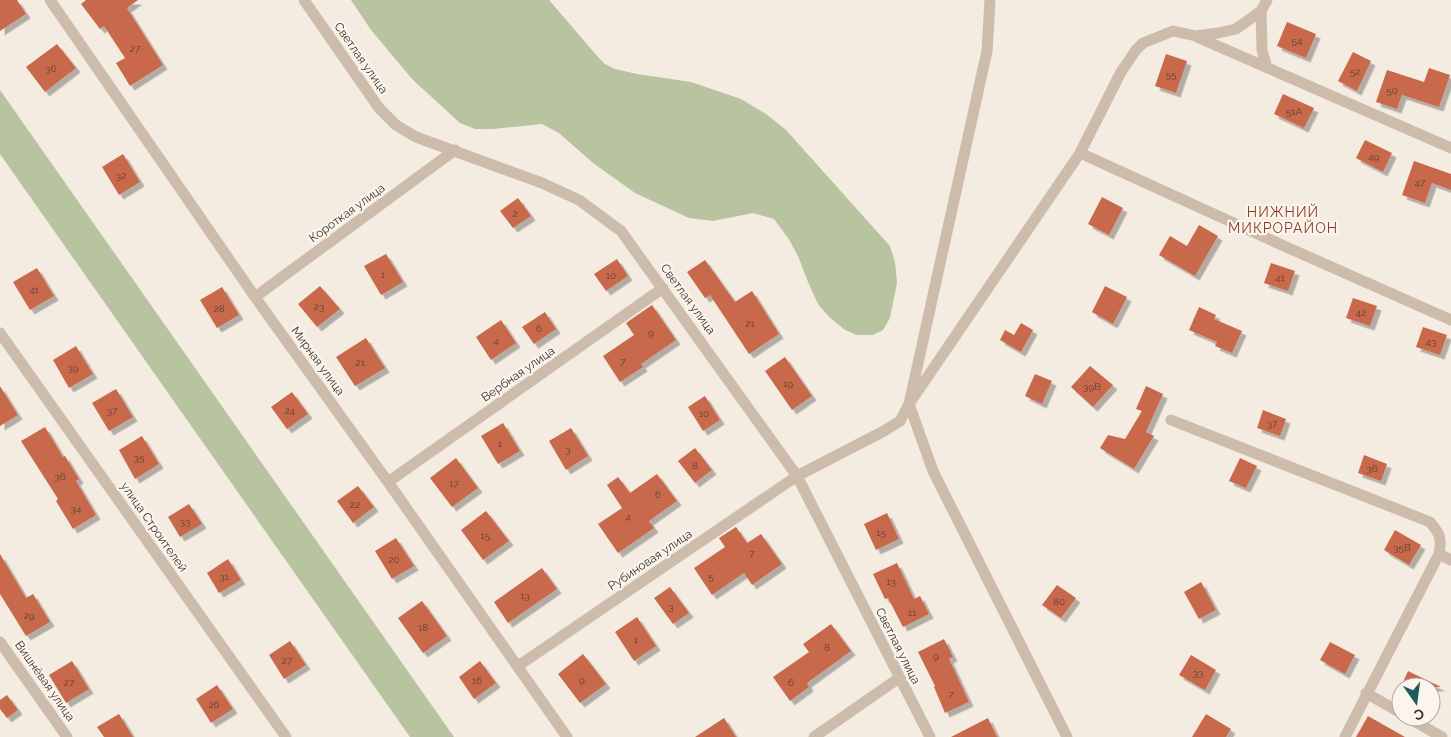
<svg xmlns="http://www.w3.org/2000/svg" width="1451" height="737" font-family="Raleway,sans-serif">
	<defs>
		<filter id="shadow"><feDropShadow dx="4.5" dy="4.5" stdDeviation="0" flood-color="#0004"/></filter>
	</defs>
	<rect width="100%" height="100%" fill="#f4ebe1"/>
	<path fill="#b8c4a0" d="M351 0H549L598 57 605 64 615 69 637 74 691 82 741 99 766 114 786 130 890 246 895 262 897 283 890 318 883 330 873 335H857L845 330 829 317 818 304 808 282 798 256 788 238 774 219 753 213 713 221 689 218 635 193 593 163 559 133 542 124 493 129H475L460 123 413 80 371 30Z
		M0 90 454 737H410L0 154Z"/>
	<path fill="#c8694b" filter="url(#shadow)" d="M0 0H17L26 14 0 31Z
		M86 0H138L127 8 163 65 130 86 116 63 125 58 104 26 100 29 81 4Z
		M1287 22 1316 34 1306 58 1277 46Z
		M57 44 76 68 45 92 26 67Z
		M1353 52 1371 61 1357 91 1338 81Z
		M1166 54 1187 61 1176 93 1155 86Z
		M1429 68 1450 75 1439 107 1402 95 1397 109 1376 102 1387 70 1424 82Z
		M1283 94 1314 108 1304 128 1274 114Z
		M1365 140 1392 153 1383 172 1356 158Z
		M123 154 140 182 119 195 102 167Z
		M1414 161 1451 174V190L1432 183 1425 203 1402 195Z
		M1102 197 1123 208 1109 235 1088 224Z
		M518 198 531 216 513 228 500 211Z
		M1199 225 1218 236 1195 276 1159 255 1170 236 1187 246Z
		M386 254 403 282 381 295 364 266Z
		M617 259 628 276 606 291 594 274Z
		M705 260 735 302 752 291 779 334 749 354 710 295 705 298 687 272Z
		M1271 263 1295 271 1288 291 1264 283Z
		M37 268 54 296 30 310 13 282Z
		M320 286 340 309 317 327 298 304Z
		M1105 286 1127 297 1113 324 1092 312Z
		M222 287 239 315 217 328 200 300Z
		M1353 298 1377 306 1370 326 1346 318Z
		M652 305 676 340 641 364 643 367 620 382 603 356 634 335 626 323Z
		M1199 307 1216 315 1214 319 1242 331 1232 353 1215 346 1217 342 1189 330Z
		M545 312 556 329 534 344 522 327Z
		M501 320 516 343 491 360 476 337Z
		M1021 323 1033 330 1021 352 1000 340 1005 330 1014 335Z
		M1423 327 1447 335 1440 355 1416 347Z
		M366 338 385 368 355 386 336 357Z
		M76 346 93 374 69 388 53 360Z
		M785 357 812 396 792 410 765 371Z
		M1090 366 1113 385 1093 407 1071 387Z
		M1035 374 1052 381 1042 404 1025 396Z
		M0 386 18 415 0 426Z
		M1146 386 1163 394 1146 432 1154 436 1134 469 1100 448 1108 435 1125 439 1142 411 1136 409Z
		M116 389 133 417 109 431 92 403Z
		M292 392 308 414 287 429 271 407Z
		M705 396 720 420 703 431 688 407Z
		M1263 410 1286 419 1280 436 1257 428Z
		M503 423 520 451 498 464 481 436Z
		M45 427 63 457 65 456 79 479 76 481 96 515 73 529 56 501 58 499 21 441Z
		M571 428 588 456 566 470 549 441Z
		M142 436 159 464 135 479 119 450Z
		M695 448 712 470 695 483 678 461Z
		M1364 455 1387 464 1381 481 1358 473Z
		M456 458 478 488 452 507 430 478Z
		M1240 458 1257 466 1246 488 1229 481Z
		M657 474 677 501 649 521 654 528 618 553 598 524 622 508 607 485 618 477 630 493Z
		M358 486 374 507 353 523 337 501Z
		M189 504 202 524 180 537 168 517Z
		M486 511 509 541 483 560 461 530Z
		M887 513 899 539 876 550 864 524Z
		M736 527 747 543 761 534 782 564 752 585 744 573 712 595 694 568 725 547 719 538Z
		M1395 530 1421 545 1409 565 1384 550Z
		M396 538 414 566 392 579 375 551Z
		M0 554 26 598 33 594 50 622 26 636 0 594Z
		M228 559 241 580 219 593 207 573Z
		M897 563 914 599 920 596 929 614 903 627 888 598 885 599 873 574Z
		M542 568 557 589 508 623 494 602Z
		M1201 582 1216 610 1199 619 1184 592Z
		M1057 585 1076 598 1061 618 1042 605Z
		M670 587 689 613 673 624 654 598Z
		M422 601 447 636 423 653 398 618Z
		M637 617 656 646 634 661 615 632Z
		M831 624 851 651 807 683 809 687 790 701 773 677 809 652 803 644Z
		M944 639 953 657 949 659 969 702 945 713 934 687 935 686 918 652Z
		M290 641 306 665 284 679 269 655Z
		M1330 642 1355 655 1345 674 1320 660Z
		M583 654 606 684 580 703 558 674Z
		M1191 655 1216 670 1205 690 1179 675Z
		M72 661 89 689 66 703 49 675Z
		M480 661 496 683 474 699 459 677Z
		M1408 671 1441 687H1401Z
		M217 685 233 709 211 723 196 699Z
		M7 695 18 710 7 718 0 709V700Z
		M119 714 133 737H104L97 727Z
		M1206 714 1231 729 1226 737H1192Z
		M1368 716 1405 737H1356Z
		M724 718 736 737H695Z
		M988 718 997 737H951Z"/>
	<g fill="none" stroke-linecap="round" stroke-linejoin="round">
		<path stroke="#cdbbac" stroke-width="11" d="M50 0 255 297 388 482 567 737
			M304 0 379 108 396 125 416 137 542 183 579 200 621 231 797 476 930 737
			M1261 11 1262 50 1267 68
			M1197 37 1451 148
			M1080 153 1284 246 1451 320
			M255 297 455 150
			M0 333 286 737
			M1171 420 1430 522C1440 534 1442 538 1439 554
			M388 482 663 288
			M0 642 67 737
			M518 666 797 476 884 431 900 421 909 404 987 51 990 0
			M1366 693 1401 713
			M1407 717 1442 737
			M814 737 899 678
			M1067 737 933 471 909 404 1080 153 1121 72 1136 50 1143 43 1173 31 1196 36 1218 33 1236 29 1261 11 1267 0
			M1345 737 1439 554 1451 560"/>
	</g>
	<g text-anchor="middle" stroke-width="4.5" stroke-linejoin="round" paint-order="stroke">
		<g font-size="10" fill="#5e3e33">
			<text x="1297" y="44">54</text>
			<text x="135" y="52">27</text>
			<text x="51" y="72">36</text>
			<text x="1355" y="75">52</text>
			<text x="1171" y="78">55</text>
			<text x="1392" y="94">50</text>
			<text x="1294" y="115">51А</text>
			<text x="1374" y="160">49</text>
			<text x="121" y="179">32</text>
			<text x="1420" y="186">47</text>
			<text x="515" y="217">2</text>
			<text x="383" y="278">1</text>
			<text x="611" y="279">10</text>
			<text x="1280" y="281">41</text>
			<text x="34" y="293">41</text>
			<text x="319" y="310">23</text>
			<text x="219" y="312">28</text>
			<text x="1361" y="316">42</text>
			<text x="750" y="327">21</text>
			<text x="539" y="332">6</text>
			<text x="651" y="336">9</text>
			<text x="496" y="344">4</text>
			<text x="1431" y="345">43</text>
			<text x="623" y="365">7</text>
			<text x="360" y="366">21</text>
			<text x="73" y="371">39</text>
			<text x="788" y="387">19</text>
			<text x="1092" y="390">39В</text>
			<text x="112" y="414">37</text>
			<text x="290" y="414">24</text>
			<text x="704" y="417">10</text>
			<text x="1272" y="427">37</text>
			<text x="500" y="447">1</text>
			<text x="568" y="453">3</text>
			<text x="139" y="461">35</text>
			<text x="695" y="469">8</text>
			<text x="1372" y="472">36</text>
			<text x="60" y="480">36</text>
			<text x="454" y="487">17</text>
			<text x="658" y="498">6</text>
			<text x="355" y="508">22</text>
			<text x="76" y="512">34</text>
			<text x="628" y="520">4</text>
			<text x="185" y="525">33</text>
			<text x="881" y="536">15</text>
			<text x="485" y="539">15</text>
			<text x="1402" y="551">35В</text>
			<text x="752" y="557">7</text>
			<text x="394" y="563">20</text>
			<text x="224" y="580">31</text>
			<text x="711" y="580">5</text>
			<text x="891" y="585">13</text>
			<text x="525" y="599">13</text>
			<text x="1059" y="605">80</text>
			<text x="671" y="610">3</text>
			<text x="912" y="616">11</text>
			<text x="29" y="619">29</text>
			<text x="423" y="631">18</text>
			<text x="636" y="643">1</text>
			<text x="827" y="651">8</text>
			<text x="936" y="659">9</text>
			<text x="287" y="664">27</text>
			<text x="1198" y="676">33</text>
			<text x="582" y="683">9</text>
			<text x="477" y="684">16</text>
			<text x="69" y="686">27</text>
			<text x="791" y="686">6</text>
			<text x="951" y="698">7</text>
			<text x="214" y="708">26</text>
		</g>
		<g font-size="12" fill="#3b302b" stroke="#fbf5ee">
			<text transform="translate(361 58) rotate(55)" y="4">Светлая улица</text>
			<text transform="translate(347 213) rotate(-36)" y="4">Короткая улица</text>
			<text transform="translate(688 299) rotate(54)" y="4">Светлая улица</text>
			<text transform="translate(318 361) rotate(54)" y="4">Мирная улица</text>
			<text transform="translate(518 374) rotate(-35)" y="4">Вербная улица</text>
			<text transform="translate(154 527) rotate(55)" y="4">улица Строителей</text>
			<text transform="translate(650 560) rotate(-34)" y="4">Рубиновая улица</text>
			<text transform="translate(898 646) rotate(63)" y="4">Светлая улица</text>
			<text transform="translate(45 681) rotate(55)" y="4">Вишнёвая улица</text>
		</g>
		<g font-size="14" letter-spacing="1" fill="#8c3b22" stroke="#fbf5ee">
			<text x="1283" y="217">НИЖНИЙ<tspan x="1283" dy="16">МИКРОРАЙОН</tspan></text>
		</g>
	</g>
	<g transform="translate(1416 702) rotate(166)"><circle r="24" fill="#fbf5ee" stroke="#aea6a0"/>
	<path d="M0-4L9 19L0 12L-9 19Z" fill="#1f5a5e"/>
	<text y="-8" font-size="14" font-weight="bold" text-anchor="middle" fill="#3b302b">С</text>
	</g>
</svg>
